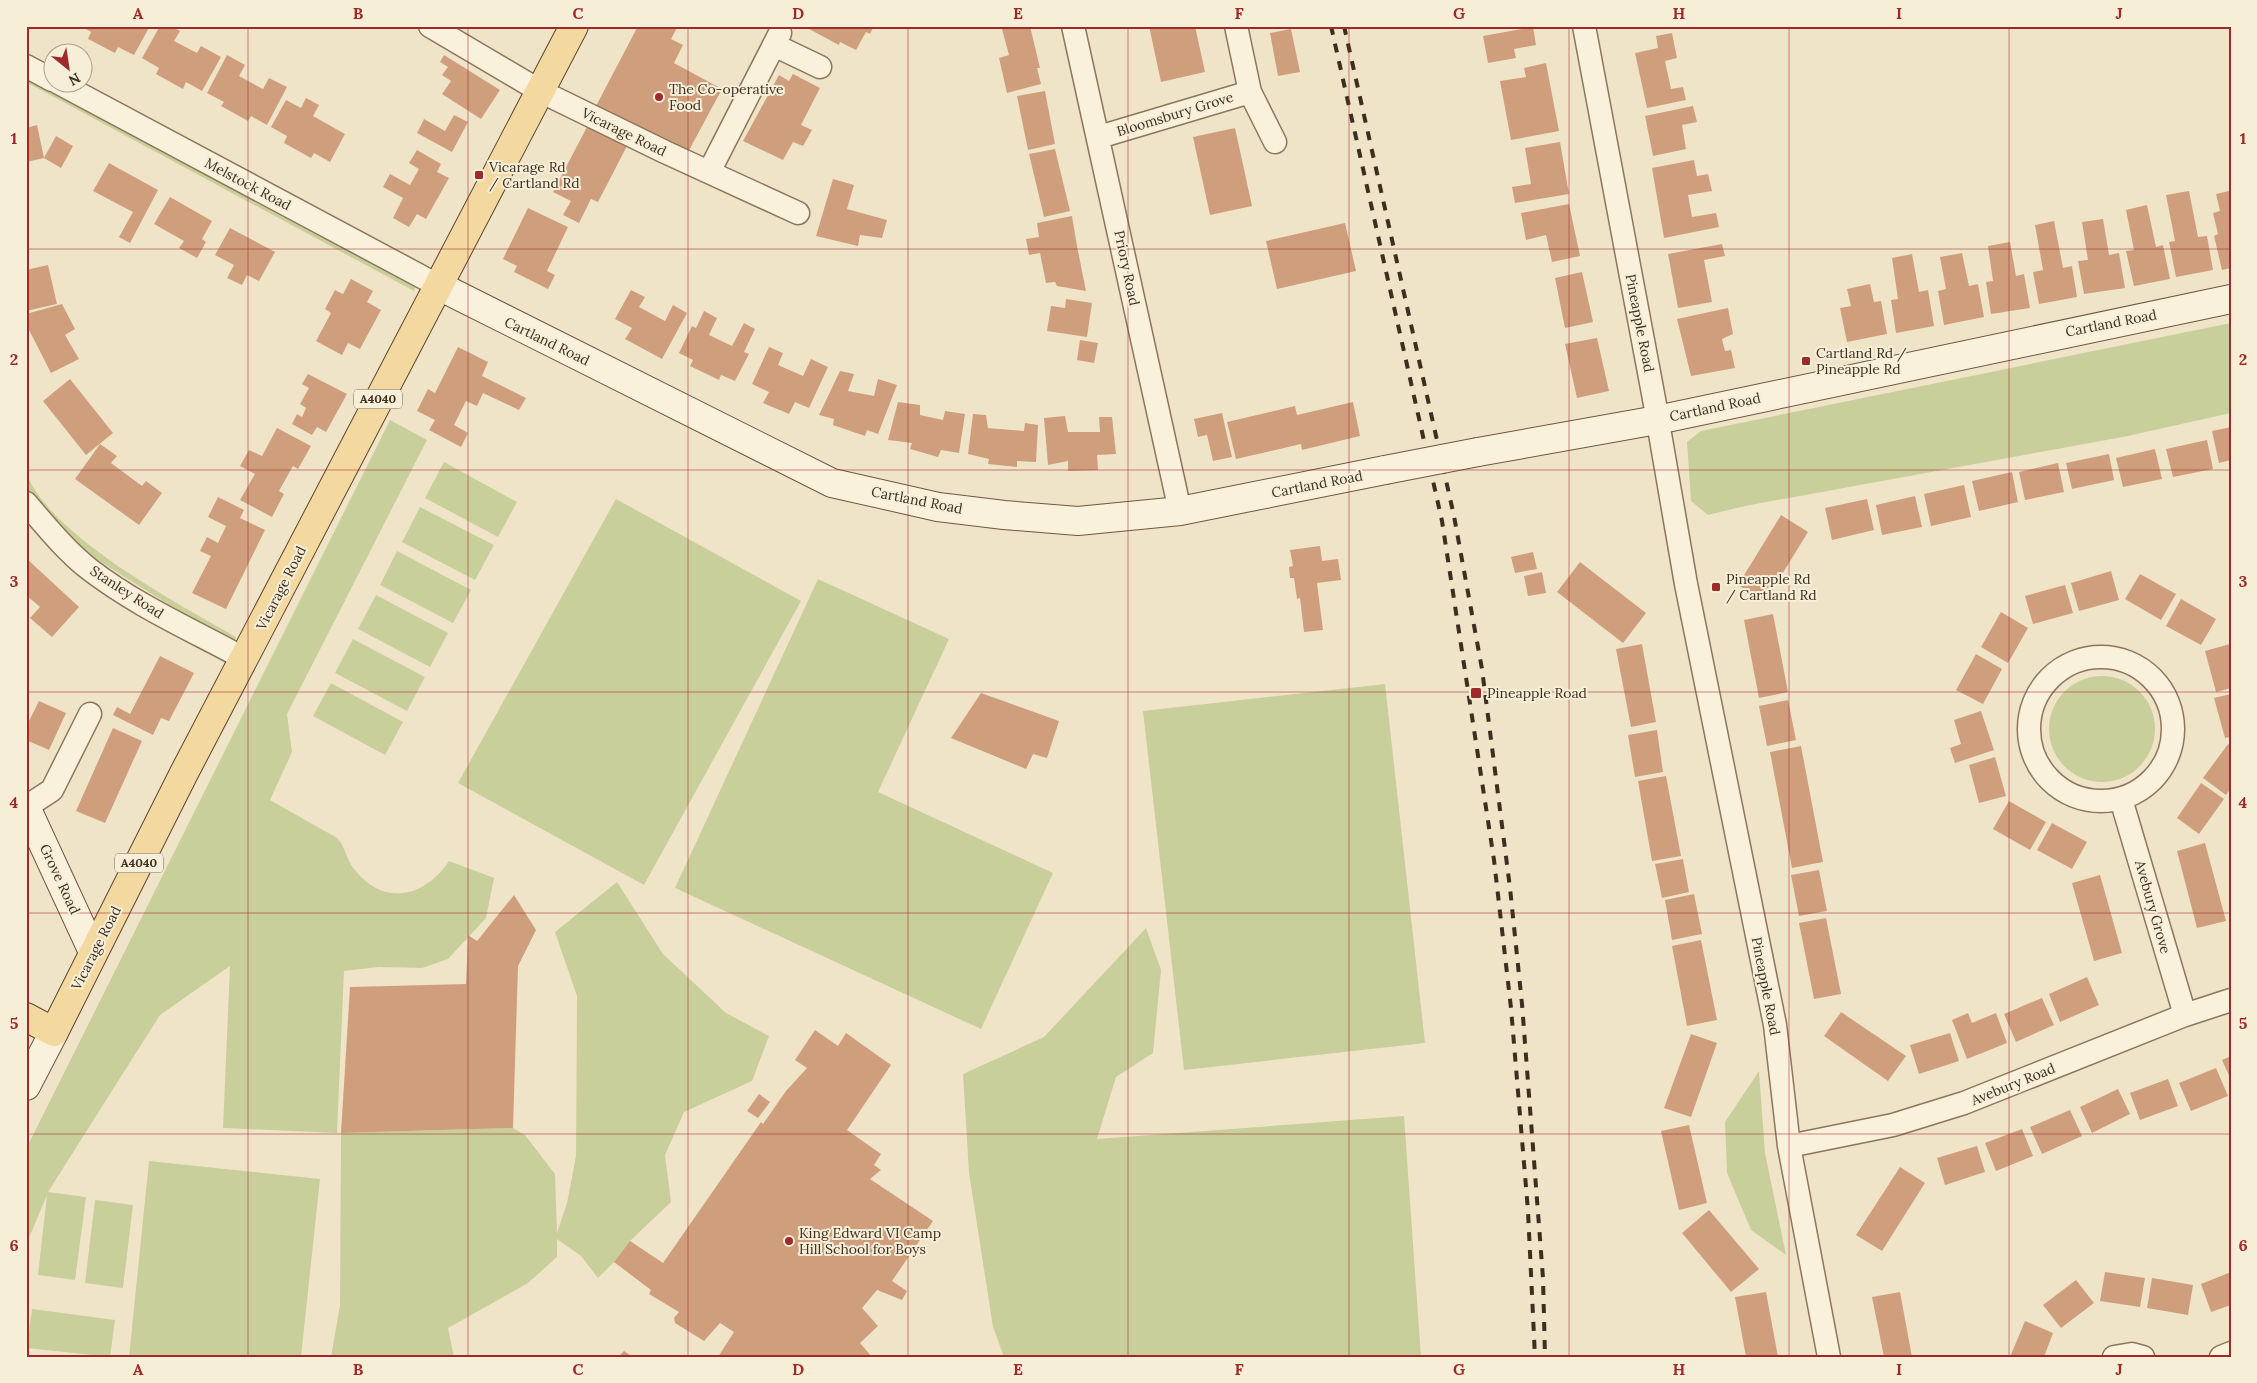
<svg xmlns="http://www.w3.org/2000/svg" width="2257" height="1383" font-family="Lora,serif">
	<rect width="100%" height="100%" fill="#f0e4c8"/>
	<path fill="#c9cf9b" d="M26 79 416 282 414 291 26 82Z
		M2231 323V413L2123 437 1745 506 1708 515 1691 501 1687 442 1701 431Z
		M390 420 427 440 287 714 292 752 270 800C288 810 305 820 323 830 328 833 336 836 339 840 344 845 348 863 355 870 384 907 425 897 449 861L494 878 486 918 448 959 422 968 379 967 344 971 337 1133 223 1128 230 966 160 1015 48 1192 86 1197 75 1280 38 1275 47 1195 26 1245V1149Z
		M444 462 517 502 498 537 425 498Z
		M26 472C48 535 179 604 236 637L233 645 93 557 65 536 28 495Z
		M616 499 801 601 644 885 458 783Z
		M420 507 494 545 475 580 402 542Z
		M397 551 471 590 453 623 380 585Z
		M818 579 949 639 878 792 1053 873 981 1029 675 888Z
		M376 595 448 633 430 667 358 629Z
		M353 639 425 677 407 711 335 673Z
		M2049 729a53 53 0 1 1 106 0a53 53 0 1 1-106 0Z
		M331 683 403 722 385 755 313 716Z
		M1385 684 1425 1043 1184 1070 1143 711Z
		M617 882 663 954 726 1013 769 1036 752 1081 684 1112 665 1155 671 1202 630 1241 614 1262 598 1278 581 1256 557 1239V1257L528 1283 448 1328 454 1357H331L340 1305 341 1133 513 1128 525 1135 555 1174 557 1233 567 1203 576 1156 577 996 555 932Z
		M1146 928 1161 970 1153 1053 1116 1077 1097 1139 1404 1116 1421 1357H1004L993 1327 969 1173 963 1074 1044 1037Z
		M1759 1071 1765 1153 1786 1255 1751 1230 1727 1173 1725 1122Z
		M149 1161 320 1179 301 1357H129Z
		M95 1200 133 1205 123 1288 85 1283Z
		M32 1309 115 1320 110 1357 27 1348Z"/>
	<path fill="#cf9f7d" d="M81 26H150L134 55 118 47 115 53 88 39 91 32Z
		M160 26H171L180 31 174 41 197 53 201 46 221 57 202 91 186 82 183 89 156 74 159 68 142 58Z
		M638 26H678L671 39 683 45 674 63 722 89 687 154 596 106Z
		M810 26H874L870 34 866 32 856 50 840 42 839 45 809 29Z
		M1015 26H1030L1040 68H1037L1041 84 1007 93 999 58 1009 55 1002 29Z
		M1149 26H1195L1205 72 1161 82Z
		M1533 27 1536 45 1514 49 1516 58 1488 63 1483 36Z
		M1291 29 1300 72 1278 76 1270 33Z
		M1672 33 1677 58 1665 61 1671 89 1683 87 1686 100 1647 108 1635 53 1658 48 1656 36Z
		M227 55 245 65 239 76 263 89 269 78 287 87 267 125 251 116 248 121 221 106 224 102 207 93Z
		M444 55 500 90 481 119 442 94 451 81 442 75 448 67 440 62Z
		M1546 63 1559 131 1511 140 1500 81 1526 77 1524 68Z
		M793 74 820 88 801 125 812 130 803 146 793 142 783 160 743 141 779 75 789 81Z
		M1045 91 1055 144 1028 150 1017 96Z
		M306 98 319 105 313 116 345 134 330 162 314 153 311 158 284 143 287 136 271 127 286 100 301 108Z
		M1693 106 1697 122 1682 125 1686 149 1653 156 1645 116Z
		M454 115 468 122 452 152 417 133 424 119 445 131Z
		M37 125 44 158 26 162V128Z
		M588 125 627 146 598 202 591 199 579 223 563 215 571 201 553 192Z
		M1235 128 1252 206 1210 215 1193 137Z
		M56 136 73 146 61 168 44 158Z
		M1560 142 1569 194 1515 203 1512 187 1531 184 1525 148Z
		M1055 149 1070 211 1044 217 1029 154Z
		M417 150 441 164 437 172 449 178 426 219 417 214 409 227 393 218 403 198 383 187 390 174 410 185 419 169 409 163Z
		M1694 160 1697 176 1708 174 1712 191 1688 195 1692 217 1716 213 1719 227 1664 238 1652 168Z
		M109 163 158 190 130 243 119 237 133 212 93 191Z
		M833 179 854 185 847 209 887 220 882 238 860 235 858 246 816 236Z
		M2189 191 2198 237 2207 236 2213 270 2176 277 2169 242 2175 241 2166 195Z
		M2229 191 2231 268 2222 270 2214 236 2218 234 2213 213 2220 211 2216 194Z
		M170 197 212 221 202 239 206 242 197 258 179 248 184 241 154 224Z
		M1569 204 1580 256 1552 262 1546 235 1526 240 1521 213Z
		M2147 205 2156 247 2163 245 2170 279 2134 286 2126 251 2134 250 2126 210Z
		M528 208 568 227 547 271 555 275 548 289 514 272 517 266 503 259Z
		M1072 216 1077 246 1086 291 1057 286 1055 282 1046 283 1040 253 1029 255 1026 239 1039 237 1037 223Z
		M2103 219 2109 255 2119 253 2125 288 2084 294 2078 261 2088 260 2082 222Z
		M2054 221 2063 268 2072 266 2077 297 2039 304 2033 272 2043 270 2035 225Z
		M1345 223 1356 271 1277 289 1266 241Z
		M230 228 275 252 259 281 247 275 242 285 227 278 234 265 215 255Z
		M2010 242 2016 276 2024 274 2030 308 1991 314 1986 282 1993 281 1988 246Z
		M1722 244 1725 256 1704 260 1712 302 1678 308 1668 254Z
		M1962 253 1969 286 1978 284 1984 317 1944 325 1938 291 1946 289 1940 257Z
		M1912 254 1919 292 1928 290 1934 326 1896 333 1891 300 1898 299 1892 258Z
		M48 265 57 304 26 311V270Z
		M1582 272 1593 322 1565 328 1555 278Z
		M351 279 373 291 367 302 381 310 360 349 348 343 342 355 316 341 331 313 325 309 335 290 343 294Z
		M1870 284 1874 302 1881 301 1887 334 1847 342 1840 308 1851 306 1847 289Z
		M631 290 645 297 639 307 665 321 673 305 687 313 662 359 625 339 632 328 615 319Z
		M1066 299 1092 303 1087 337 1047 331 1051 306 1065 308Z
		M62 304 75 329 65 335 79 359 51 373 26 324V314Z
		M1728 308 1733 334 1722 339 1725 351 1731 350 1735 368 1691 376 1677 319Z
		M704 311 717 318 709 335 732 346 744 323 755 329 744 352 749 354 735 381 721 375 719 380 690 366 693 360 679 353 692 326 696 328Z
		M1597 338 1609 391 1577 398 1565 344Z
		M1080 340 1098 343 1094 363 1077 360Z
		M458 347 488 362 482 376 526 398 519 410 483 393 477 406 466 401 454 425 468 433 461 447 429 430 435 420 417 411 428 389 435 393Z
		M769 347 783 353 778 365 803 376 811 359 828 367 809 408 795 402 789 414 763 403 769 392 752 384Z
		M840 371 854 374 848 391 874 396 878 379 897 385 878 434 867 430 865 436 833 425 834 419 819 415Z
		M308 374 347 394 326 432 317 427 312 435 292 424 297 414 302 417 306 408 300 404 309 388 302 384Z
		M70 379 113 433 86 455 43 401Z
		M898 402 920 405V415L943 420 945 411 965 414 959 453 941 450 938 457 910 449 912 443 888 440Z
		M1353 402 1360 436 1302 450 1301 444 1236 459 1227 422 1295 406 1297 415Z
		M1222 413 1232 457 1213 461 1207 435 1198 437 1194 419Z
		M973 414 986 415 988 428 1024 431 1025 423 1038 425 1036 462 1017 461V467L988 464 989 459 968 454Z
		M1065 416 1068 432H1100L1099 417H1112L1116 454 1097 455 1098 470 1068 471V461L1048 465 1044 418Z
		M2231 427V460L2219 463 2212 431Z
		M277 428 311 446 298 469 293 466 279 491 284 494 272 517 240 500 255 474 240 466 249 450 262 456Z
		M2207 440 2213 469 2173 477 2166 449Z
		M100 444 117 456 111 463 142 486 146 481 162 493 139 525 75 479Z
		M2155 449 2162 479 2123 487 2116 458Z
		M2109 454 2114 480 2072 489 2066 463Z
		M2058 463 2064 492 2025 500 2019 472Z
		M2012 472 2018 502 1979 511 1972 481Z
		M1964 485 1971 517 1931 526 1924 494Z
		M1915 496 1922 527 1882 535 1876 505Z
		M218 497 244 510 240 518 265 530 226 609 192 593 211 556 200 551 207 537 218 543 226 526 208 517Z
		M1867 499 1874 530 1832 540 1825 508Z
		M1781 515 1808 532 1765 602 1738 585Z
		M1320 546 1322 561 1338 559 1341 580 1317 583 1323 630 1304 632 1300 598 1297 599 1294 578H1290L1289 567 1293 566 1290 550Z
		M1533 552 1537 569 1515 573 1511 557Z
		M26 558 79 607 52 637 30 618 40 607 26 595Z
		M1580 562 1646 613 1623 643 1557 592Z
		M2111 571 2119 600 2079 611 2071 583Z
		M1542 572 1546 593 1528 596 1524 576Z
		M2140 574 2176 594 2161 620 2125 599Z
		M2065 585 2073 613 2033 624 2025 596Z
		M2181 599 2216 619 2201 645 2166 626Z
		M2001 612 2028 628 2008 663 1981 647Z
		M1773 614 1788 692 1759 698 1744 620Z
		M1642 644 1656 722 1631 727 1616 649Z
		M2230 644 2231 688 2216 692 2205 651Z
		M1976 654 2002 669 1983 704 1956 690Z
		M160 656 194 673 169 721 161 718 153 735 113 715 117 707 130 714Z
		M981 693 1059 721 1047 758 1033 754 1026 769 951 738Z
		M2231 694V737L2225 738 2214 698Z
		M1788 700 1796 740 1767 746 1759 706Z
		M39 701 66 713 49 750 26 740V727Z
		M1981 711 1994 750 1955 763 1950 748 1961 744 1954 720Z
		M113 728 142 741 105 823 76 811Z
		M1657 730 1663 772 1635 777 1628 735Z
		M2228 744 2231 747V788L2226 795 2203 778Z
		M1801 746 1823 862 1792 868 1770 752Z
		M1995 757 2006 796 1979 803 1969 765Z
		M1666 776 1681 856 1652 861 1638 781Z
		M2201 783 2224 799 2199 834 2177 818Z
		M2009 801 2046 822 2030 850 1993 829Z
		M2052 823 2087 842 2072 869 2037 850Z
		M2205 843 2226 921 2197 928 2177 851Z
		M1683 859 1689 892 1662 898 1655 864Z
		M1819 870 1827 911 1799 916 1791 875Z
		M2100 875 2122 953 2094 961 2072 883Z
		M1694 894 1702 934 1672 940 1665 900Z
		M514 895 536 930 518 966 513 1128 341 1133 350 987 466 984 468 935 477 941Z
		M1826 918 1841 994 1814 999 1799 923Z
		M1701 940 1717 1020 1687 1026 1672 946Z
		M2087 977 2099 1005 2060 1022 2049 994Z
		M2042 998 2054 1025 2016 1042 2004 1014Z
		M1841 1012 1906 1056 1888 1081 1824 1036Z
		M1968 1013 1972 1023 1996 1013 2007 1043 1967 1059 1952 1020Z
		M815 1030 838 1046 846 1033 891 1065 847 1130 881 1154 874 1165 881 1170 870 1179 933 1221 892 1281 907 1291 902 1300 877 1290 862 1308 878 1326 860 1343 872 1357H718L734 1332 720 1323 704 1341 675 1323 674 1318 679 1312 649 1294 651 1290 614 1262 630 1241 663 1263 761 1122 763 1124 786 1091 807 1068 795 1060Z
		M1950 1033 1959 1061 1919 1074 1910 1045Z
		M1691 1034 1717 1043 1691 1117 1664 1108Z
		M2231 1056V1080L2222 1060Z
		M2216 1068 2228 1096 2191 1111 2179 1083Z
		M2168 1079 2178 1106 2140 1120 2130 1093Z
		M2118 1089 2130 1114 2092 1133 2080 1107Z
		M759 1094 770 1102 758 1118 747 1111Z
		M2070 1110 2082 1136 2042 1154 2030 1127Z
		M1689 1125 1707 1203 1679 1210 1661 1131Z
		M2022 1129 2033 1156 1996 1171 1985 1143Z
		M1977 1146 1985 1172 1945 1185 1937 1158Z
		M1900 1167 1925 1183 1882 1251 1856 1235Z
		M1709 1210 1759 1269 1731 1292 1682 1233Z
		M2105 1272 2145 1278 2140 1307 2100 1301Z
		M2231 1272V1305L2211 1312 2201 1284Z
		M2152 1278 2193 1285 2188 1315 2147 1308Z
		M2076 1280 2094 1303 2061 1328 2043 1305Z
		M1766 1292 1778 1357H1746L1735 1297Z
		M1900 1292 1912 1357H1884L1872 1297Z
		M2025 1321 2053 1333 2044 1357H2010Z
		M624 1351 633 1357H618Z"/>
	<g fill="none" stroke-linecap="round" stroke-linejoin="round">
		<defs>
			<path id="street" d="M430 26 540 91 665 152 798 213
				M1073 26 1180 511
				M1236 26 1250 92 1275 142
				M1584 26 1654 399 1686 584 1775 1025 1789 1146 1829 1357
				M774 45 820 67
				M26 66 52 80
				M57 82 439 286
				M1099 137 1250 92
				M709 172 780 33
				M26 503C46 526 65 550 89 569 137 606 192 630 245 659
				M2029 729a72 72 0 1 1 144 0a72 72 0 1 1-144 0Z
				M2121 799 2185 1015
				M26 807 52 790 90 714
				M1789 1146 1893 1125 1964 1103 2185 1015 2231 1000
				M2114 1357 2132 1354 2143 1357
				M2221 1357 2231 1353"/>
			<path id="secondary" d="M439 286 832 483 938 507 1004 515 1078 521 1180 511 1385 470
				M1478 452 1657 420 2231 299
				M26 807 93 952
				M26 1086 54 1032"/>
			<path id="primary" d="M26 1017 54 1032 184 773 574 26"/>
		</defs>
		<use href="#street" stroke="#8d765c" stroke-width="25"/>
		<use href="#secondary" stroke="#6f573f" stroke-width="30"/>
		<use href="#primary" stroke="#5b4430" stroke-width="30"/>
		<use href="#street" stroke="#faf1dc" stroke-width="22"/>
		<use href="#secondary" stroke="#faf1dc" stroke-width="28"/>
		<use href="#primary" stroke="#f3d9a0" stroke-width="28"/>
		<path stroke="#3d2e20" stroke-width="4" stroke-dasharray="9 9" stroke-linecap="butt" d="M1331 26 1442 521 1494 860 1511 1008 1528 1211 1535 1357
			M1344 26 1454 516 1482 669 1510 888 1522 1004 1543 1278 1545 1357"/>
		<defs>
			<path id="secondary-bridge" d="M1385 470 1478 452"/>
		</defs>
		<use href="#secondary-bridge" stroke="#6f573f" stroke-width="30" stroke-linecap="butt"/>
		<use href="#secondary-bridge" stroke="#faf1dc" stroke-width="28"/>
	</g>
	<path fill="none" stroke="#9e2a2b" stroke-width="1" stroke-opacity="0.55" d="M248 26V1357M468 26V1357M688 26V1357M908 26V1357M1128 26V1357M1349 26V1357M1569 26V1357M1789 26V1357M2009 26V1357M26 249H2231M26 470H2231M26 692H2231M26 913H2231M26 1134H2231"/>
	<g fill="#9e2a2b" stroke="#f7eed8" stroke-width="2">
		<circle cx="659" cy="97" r="5"/>
		<rect x="474" y="170" width="10" height="10" rx="2.5"/>
		<rect x="1801" y="356" width="10" height="10" rx="2.5"/>
		<rect x="1711" y="582" width="10" height="10" rx="2.5"/>
		<rect x="1470" y="687" width="12" height="12" rx="2.5"/>
		<circle cx="789" cy="1241" r="5"/>
	</g>
	<g text-anchor="middle" stroke-width="4" stroke-linejoin="round" paint-order="stroke">
		<g fill="#f7eed8" stroke="#756857" stroke-width="1">
			<rect x="354" y="389.5" width="48" height="19" rx="4"/>
			<rect x="115" y="853.5" width="48" height="19" rx="4"/>
		</g>
		<g font-size="12" font-weight="bold" fill="#3d2e20">
			<text x="378" y="403">A4040</text>
			<text x="139" y="867">A4040</text>
		</g>
		<g font-size="14" fill="#3d2e20" stroke="#f7eed8" text-anchor="start">
			<text x="669" y="94">The Co-operative<tspan x="669" dy="16">Food</tspan></text>
			<text x="489" y="172">Vicarage Rd<tspan x="489" dy="16">/ Cartland Rd</tspan></text>
			<text x="1816" y="358">Cartland Rd /<tspan x="1816" dy="16">Pineapple Rd</tspan></text>
			<text x="1726" y="584">Pineapple Rd<tspan x="1726" dy="16">/ Cartland Rd</tspan></text>
			<text x="1487" y="698">Pineapple Road</text>
			<text x="799" y="1238">King Edward VI Camp<tspan x="799" dy="16">Hill School for Boys</tspan></text>
		</g>
		<g font-size="14" fill="#3d2e20" stroke="#f7eed8">
			<text transform="translate(1175 114) rotate(-17)" y="5">Bloomsbury Grove</text>
			<text transform="translate(624 132) rotate(26)" y="5">Vicarage Road</text>
			<text transform="translate(248 184) rotate(28)" y="5">Melstock Road</text>
			<text transform="translate(1127 268) rotate(78)" y="5">Priory Road</text>
			<text transform="translate(1640 323) rotate(79)" y="5">Pineapple Road</text>
			<text transform="translate(2111 323) rotate(-11)" y="5">Cartland Road</text>
			<text transform="translate(547 341) rotate(26)" y="5">Cartland Road</text>
			<text transform="translate(1715 407) rotate(-12)" y="5">Cartland Road</text>
			<text transform="translate(1317 484) rotate(-11)" y="5">Cartland Road</text>
			<text transform="translate(917 500) rotate(11)" y="5">Cartland Road</text>
			<text transform="translate(281 588) rotate(-63)" y="5">Vicarage Road</text>
			<text transform="translate(127 592) rotate(33)" y="5">Stanley Road</text>
			<text transform="translate(60 879) rotate(65)" y="5">Grove Road</text>
			<text transform="translate(2153 907) rotate(74)" y="5">Avebury Grove</text>
			<text transform="translate(96 948) rotate(-63)" y="5">Vicarage Road</text>
			<text transform="translate(1766 986) rotate(79)" y="5">Pineapple Road</text>
			<text transform="translate(2013 1084) rotate(-22)" y="5">Avebury Road</text>
		</g>
	</g>
	<rect width="2257" height="1383" fill="none" stroke="#f7eed8" stroke-width="55"/>
	<g transform="translate(68 68) rotate(150)"><circle r="24" fill="#f7eed8" stroke="#ada18e"/>
	<path d="M0-4L9 19L0 12L-9 19Z" fill="#9e2a2b"/>
	<text y="-8" font-size="14" font-weight="bold" text-anchor="middle" fill="#3d2e20">N</text>
	</g>
	<rect x="28" y="28" width="2202" height="1328" fill="none" stroke="#9e2a2b" stroke-width="2"/>
	<g font-size="16" text-anchor="middle" font-weight="bold" fill="#9e2a2b">
		<text x="138" y="19">A</text>
		<text x="358" y="19">B</text>
		<text x="578" y="19">C</text>
		<text x="798" y="19">D</text>
		<text x="1018" y="19">E</text>
		<text x="1239" y="19">F</text>
		<text x="1459" y="19">G</text>
		<text x="1679" y="19">H</text>
		<text x="1899" y="19">I</text>
		<text x="2119" y="19">J</text>
		<text x="14" y="144">1</text>
		<text x="2243" y="144">1</text>
		<text x="14" y="365">2</text>
		<text x="2243" y="365">2</text>
		<text x="14" y="587">3</text>
		<text x="2243" y="587">3</text>
		<text x="14" y="808">4</text>
		<text x="2243" y="808">4</text>
		<text x="14" y="1029">5</text>
		<text x="2243" y="1029">5</text>
		<text x="14" y="1251">6</text>
		<text x="2243" y="1251">6</text>
		<text x="138" y="1375">A</text>
		<text x="358" y="1375">B</text>
		<text x="578" y="1375">C</text>
		<text x="798" y="1375">D</text>
		<text x="1018" y="1375">E</text>
		<text x="1239" y="1375">F</text>
		<text x="1459" y="1375">G</text>
		<text x="1679" y="1375">H</text>
		<text x="1899" y="1375">I</text>
		<text x="2119" y="1375">J</text>
	</g>
</svg>
